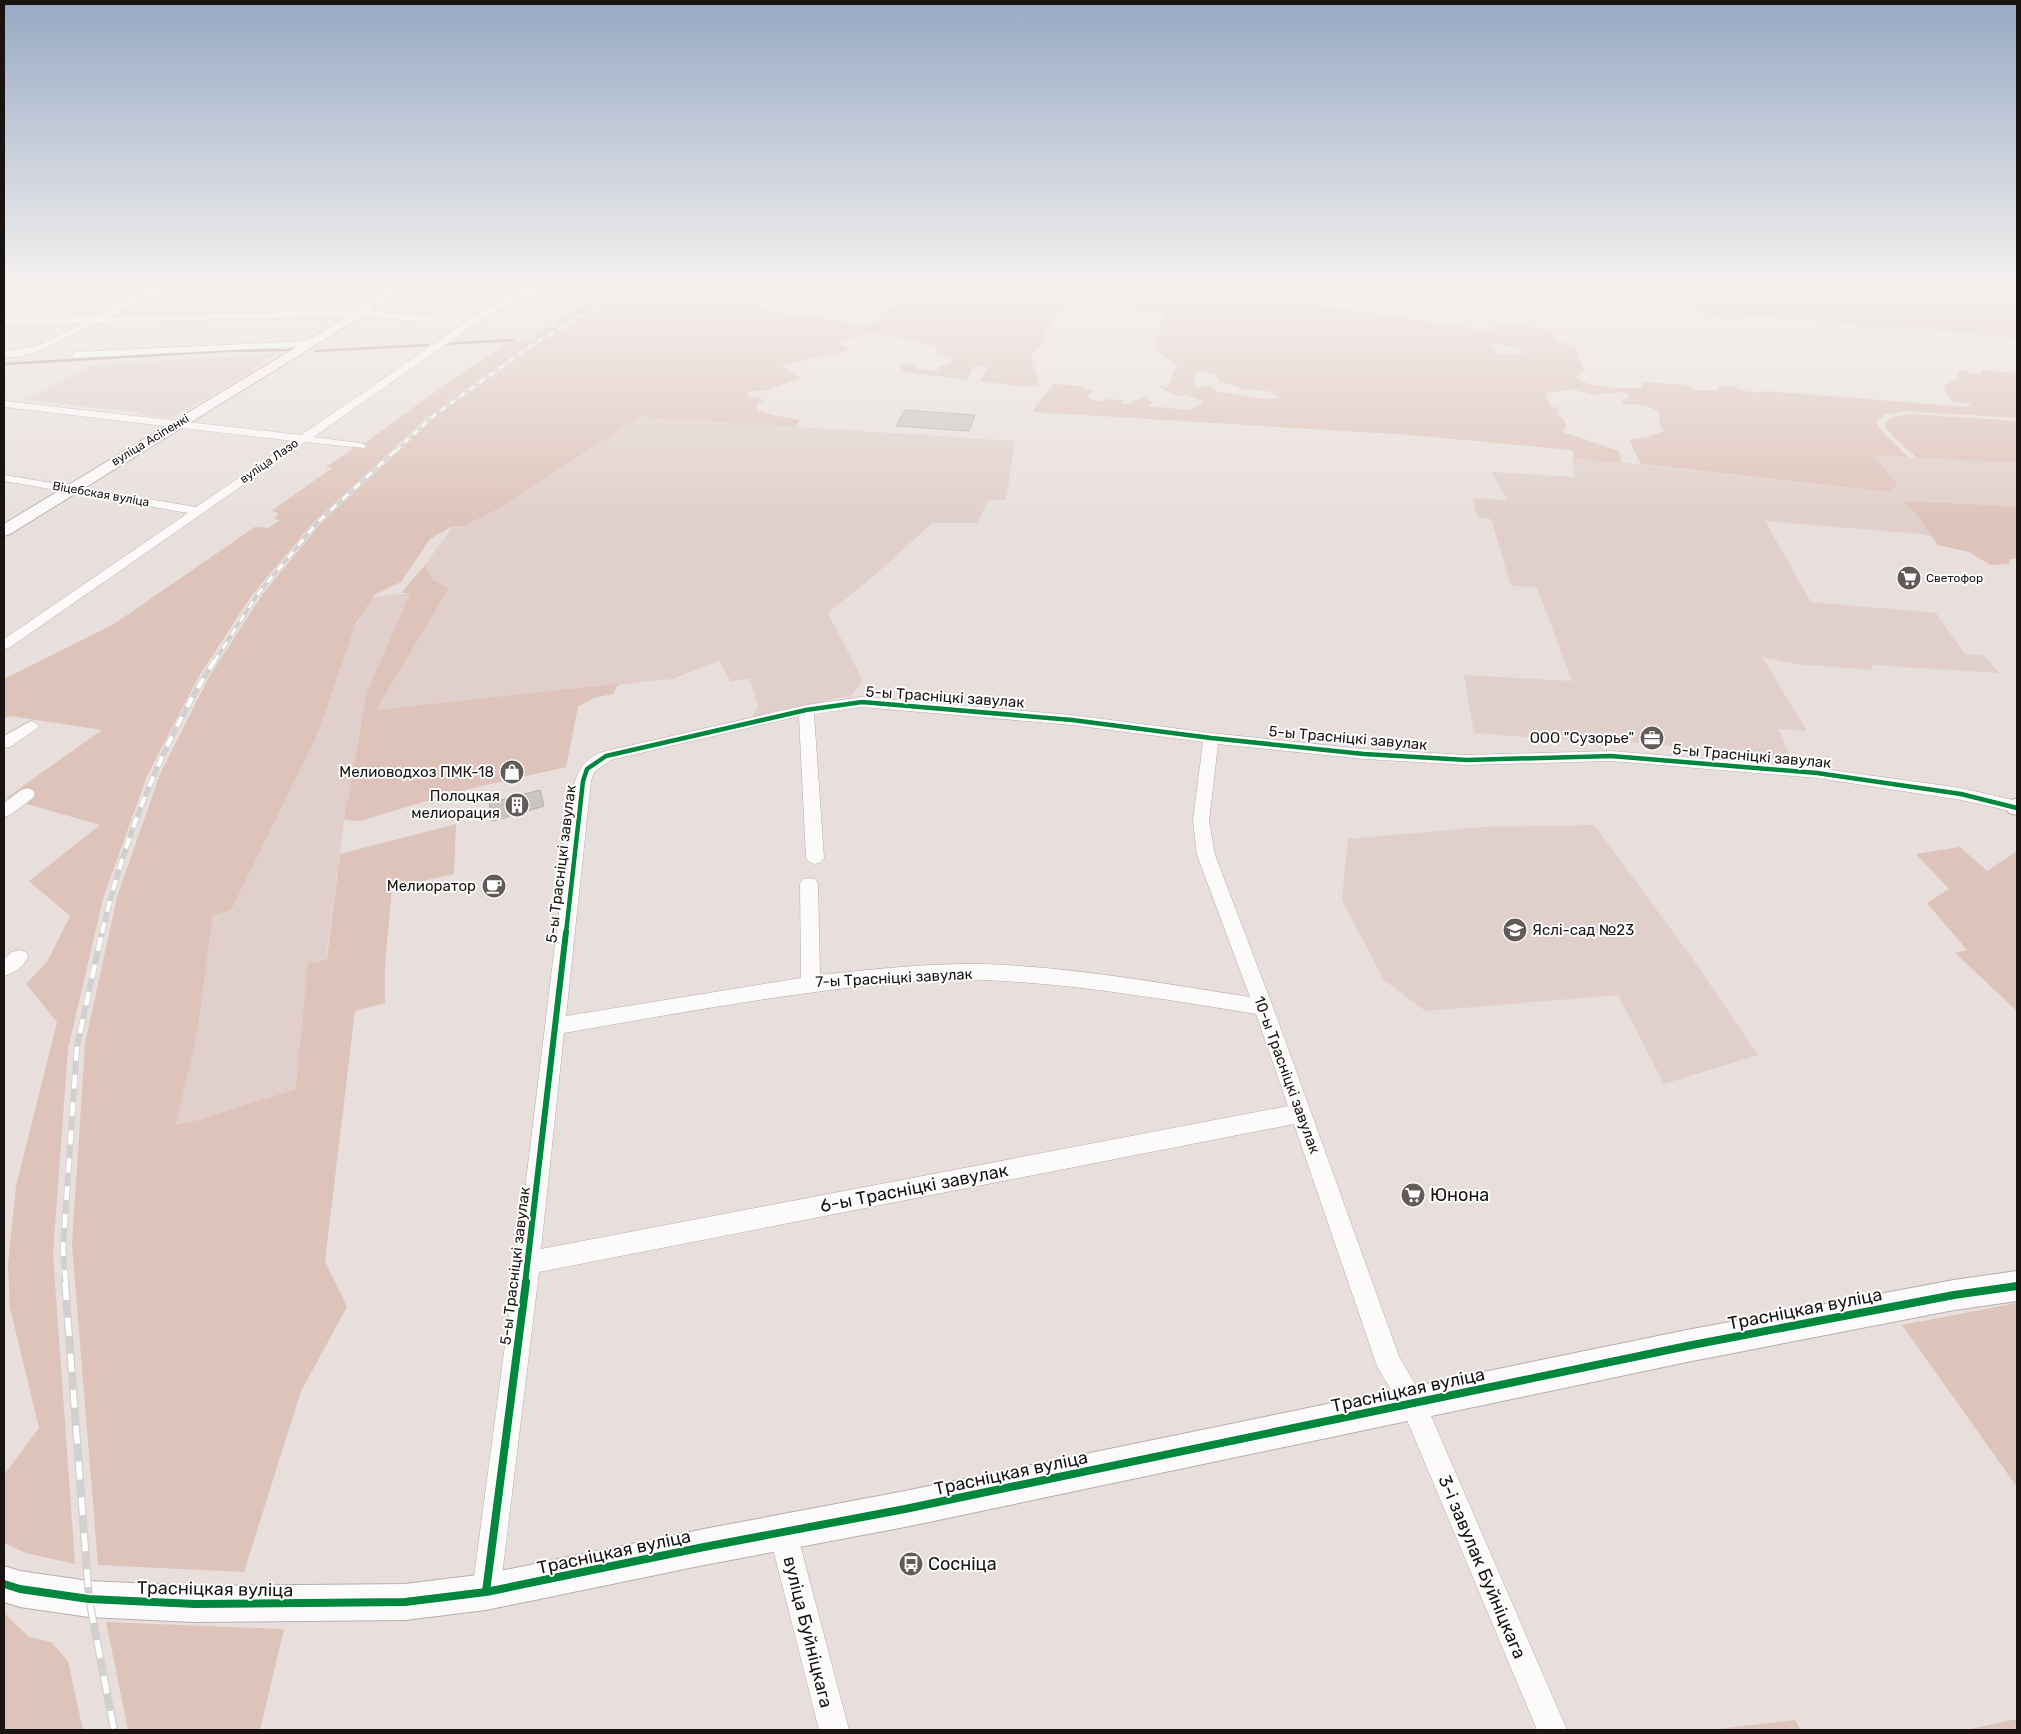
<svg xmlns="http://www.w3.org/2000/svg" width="2021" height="1734" font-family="Rubik,sans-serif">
	<rect width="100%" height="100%" fill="#e8dfdc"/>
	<path fill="#e0cfca" d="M275 354 251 369 255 370 171 418 138 414 139 412 27 400 93 365Z
		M639 417 1015 441 1006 500H988L978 523H932L874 576 828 613 863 681 852 695 752 717 758 706 749 678 731 682 719 661 672 679 376 710 449 588 432 579 425 565 453 526H464L500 508Z
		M1872 456 2017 463V506L1903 501 1916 514 1933 537 1921 534 1765 521 1811 602 1936 613 1965 654 1984 655 1999 673 1871 665 1874 670 1795 664 1762 657 1807 731 1778 729 1792 761 1618 740 1607 743 1474 733 1464 675 1572 681 1537 587 1511 586 1491 519 1478 518 1472 498 1508 500 1491 472 1575 477 1572 457 1890 492 1898 484Z
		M410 593 367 692 344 820 326 959 308 965 297 1089 176 1126 198 1029 213 915 370 597Z
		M1594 825 1693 959 1758 1055 1664 1084 1618 995 1425 1011 1384 980 1342 900 1348 839 1483 827Z"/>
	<path fill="#ddc3ba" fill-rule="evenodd" d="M600 286H628L527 346 428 417 313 523 252 595 198 678 147 776 103 899 68 1049 53 1253 75 1564 26 1553 4 1543V1475L39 1428 10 1308 8 1264 16 1186 57 1022 26 984 47 962 70 916 29 881 100 825 6 798 102 730 10 716 4 718V679L114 624 255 527 269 528 280 520 274 519 279 513 271 511 332 468 326 467 361 443H365L454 378 510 342 531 341 538 336 532 333 553 327 556 323 554 320 590 301 602 290 595 289Z
		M635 286H782L758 305V307L767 309 765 311 872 325 914 286H985L1058 292 1065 294 1072 298 1049 326 1042 344 1032 354V363L1039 381 1038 385 1024 387 980 381 987 367 974 366 967 380 904 372 900 367 902 365 917 363 913 366 917 369 940 372 936 368 950 362 953 359 937 353 936 346 919 343 915 340 871 333 837 341 850 350 781 365 802 378 763 391H750L747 396 765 400 757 404 758 410 772 415 800 420 796 427 639 417 500 508 464 526H453L430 539 401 582 374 595 356 623 317 735 231 910 213 915 198 1029 176 1125 197 1120 296 1089 308 964 327 959 340 854 456 824 454 874 392 888 385 966V1003L355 1011 325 1261 347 1307 301 1391 244 1572 98 1565 72 1245 85 1044 117 897 160 774 209 677 262 595 321 523 435 417 533 347Z
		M1014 286H1142L1133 295 1120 297Z
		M1150 286H1156L1153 293 1155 295 1243 299 1326 306 1489 331 1497 330 1490 322 1551 330 1554 339 1575 347 1584 371 1576 377C1589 389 1624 388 1641 388L1643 382 1688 385 1693 390H1719L1718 387C1737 382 1746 397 1766 391L1968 407 1972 404 1952 401 1943 386 1958 378 1957 370C1966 370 1974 375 1982 374V370L2017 373V418L1904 411 1884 415 1876 422 1879 428 1908 457 1873 456 1898 484 1890 492 1641 464 1629 440 1647 437 1664 431 1659 422 1660 414C1650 404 1636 404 1623 405L1622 401 1631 395 1620 392 1593 395 1572 389 1546 393 1550 405 1559 410 1557 415 1564 419 1566 427 1563 432 1619 451 1622 463 1575 458 1572 450 1410 435 1033 412C1036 402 1048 393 1054 384L1079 386 1093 391 1087 398 1102 402 1106 399 1123 400 1122 404H1132L1133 401 1145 397 1152 403 1147 406 1191 410 1204 401 1186 395 1176 396 1158 386 1168 387 1177 364 1167 359 1155 348 1164 313 1131 311 1133 308 1145 306 1140 304V301L1147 300 1140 298ZM1494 344 1519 347 1520 349 1516 350 1522 352 1523 354H1496L1494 351 1498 350 1490 346ZM1198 371 1216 375 1219 381 1243 389 1268 391 1281 398C1257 401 1241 393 1218 392L1212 386 1196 388 1193 378Z
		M1658 286H2017V338C1978 334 1940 330 1901 327 1878 326 1856 329 1835 321L1756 316 1728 318 1707 316 1698 307 1667 304Z
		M1908 414 2017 421V463L1917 458C1906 446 1891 438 1884 424L1891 418Z
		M1902 501 2017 506V559H2010L2009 564 1990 565 1969 552 1938 545 1916 514Z
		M425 565 432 579 449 588 376 710 618 684 613 694 593 698 578 707 566 767 460 791 360 821 344 820 367 692 410 593H401Z
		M1960 847 1987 871 2017 851V1011L1955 953 1967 950 1927 903 1949 889 1916 854Z
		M2017 1303V1487L1902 1325Z
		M4 1613 29 1637 51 1642 68 1661 83 1730H4Z
		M106 1622 284 1629 260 1730H128Z
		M2017 1719V1730H1964H1965Z
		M1795 1720 1801 1730H1709Z"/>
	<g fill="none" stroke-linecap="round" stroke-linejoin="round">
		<path stroke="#bb988d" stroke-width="2.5" d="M443 344 514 340
			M315 351 428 345
			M4 364 225 351 297 350"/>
	</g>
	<path fill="#cbc5c2" stroke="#b4aeac" d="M905 410 975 415 969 431 896 426Z
		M540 790 544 806 493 821 489 803Z"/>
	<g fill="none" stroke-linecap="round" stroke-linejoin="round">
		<defs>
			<path id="minor" d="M157 286H168L109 317 360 310 428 316 433 319 428 322 360 316 98 322 42 350 17 357 4 358V352L36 346 83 323 4 325V319L94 317Z
				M533 286H544L487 316 313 437 360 443 364 444 366 446 364 448 305 442 9 648 4 649V639L188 513 4 481V475L196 507 293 441 4 407V401L301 435 481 312Z
				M309 341 312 342V346L75 358 70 355 75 352Z
				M862 697 1072 715 1211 733 1364 749 1467 755 1611 751 1817 768 1961 788 2017 801V811L2015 812 1961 800 1817 778 1611 761 1467 765 1364 759 1218 744 1209 821 1215 855 1273 1007 1400 1359 1422 1395 1567 1730H1537L1404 1413 1377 1366 1294 1124 539 1272 500 1592 496 1602 486 1606 476 1602 472 1592 516 1263 575 781C580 766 589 755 606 751L806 705ZM862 707 1072 725 1203 742 1193 821 1197 855 1250 997C1161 983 1073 967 983 964 929 963 874 969 820 975L818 884 815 879 809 878 803 879 800 884 801 978 566 1016 591 781 594 772 611 760 799 716 806 858 809 862 815 864 821 862 824 858 814 714ZM941 979C1047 979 1151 997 1256 1014L1288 1106 541 1249 564 1033C690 1011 814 988 941 979Z
				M31 721 36 723 39 726 36 729 10 747 4 748V736Z
				M27 788 33 790 35 794 33 798 10 815 4 817V803L21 790Z
				M19 950 26 952 28 957C24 966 13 974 4 976V959L12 952Z
				M783 1519 793 1523 797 1533 849 1730H819L769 1533 773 1523Z"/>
			<path id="tertiary" d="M391 286H403L364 315 10 534 4 536V524L356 311Z
				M2015 799H2017V815L2009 813 2004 806 2007 801Z
				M2017 1271V1301L1954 1310 1687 1362 905 1527 704 1565 486 1610 405 1620 195 1622 89 1617 20 1607 4 1602V1566L20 1571 89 1581 195 1586 405 1584 486 1574 704 1529 905 1491 1687 1330 1954 1280Z"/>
		</defs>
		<use href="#minor" stroke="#b4aeac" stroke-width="1"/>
		<use href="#tertiary" stroke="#b4aeac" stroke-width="2"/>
		<use href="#minor" fill="#fcfafa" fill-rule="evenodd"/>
		<use href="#tertiary" fill="#fcfafa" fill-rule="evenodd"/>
		<defs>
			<path id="rail-far4" d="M396 451 432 417 530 346 632 286"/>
			<path id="rail-far3" d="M214 662 257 595 317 523 397 449"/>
			<path id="rail-far2" d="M102 933C123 841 163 740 215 660"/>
			<path id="rail-far1" d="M66 1284 63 1249 77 1046 102 932"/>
			<path id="rail" d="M65 1282 89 1599 114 1730"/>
		</defs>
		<use href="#rail-far4" stroke="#d2d0cf" stroke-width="3"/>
		<use href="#rail-far3" stroke="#d2d0cf" stroke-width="4"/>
		<use href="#rail-far2" stroke="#d2d0cf" stroke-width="5.5"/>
		<use href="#rail-far1" stroke="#d2d0cf" stroke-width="6"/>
		<use href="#rail" stroke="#d2d0cf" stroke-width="8"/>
		<use href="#rail-far4" stroke="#fff" stroke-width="2" stroke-dasharray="6" stroke-linecap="butt"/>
		<use href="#rail-far3" stroke="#fff" stroke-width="2.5" stroke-dasharray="8" stroke-linecap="butt"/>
		<use href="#rail-far2" stroke="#fff" stroke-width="4" stroke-dasharray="11" stroke-linecap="butt"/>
		<use href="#rail-far1" stroke="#fff" stroke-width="4.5" stroke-dasharray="14" stroke-linecap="butt"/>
		<use href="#rail" stroke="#fff" stroke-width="5.5" stroke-dasharray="18" stroke-linecap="butt"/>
		<defs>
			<path id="cycleway-far2" d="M566 933 583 781 587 769 606 756 806 710 862 702 1072 720 1211 738 1364 754 1467 760 1611 756 1817 773 1961 794 2017 808"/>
			<path id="cycleway-far1" d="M525 1284 566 932"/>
			<path id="cycleway" d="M4 1584 20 1589 89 1599 195 1604 405 1602 486 1592 704 1547 905 1509 1687 1346 1954 1295 2017 1286
				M486 1592 526 1282"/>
		</defs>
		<use href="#cycleway-far2" stroke="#fff" stroke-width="8"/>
		<use href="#cycleway-far1" stroke="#fff" stroke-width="9"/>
		<use href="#cycleway" stroke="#fff" stroke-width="11"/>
		<use href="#cycleway-far2" stroke="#00873e" stroke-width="4.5"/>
		<use href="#cycleway-far1" stroke="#00873e" stroke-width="6"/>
		<use href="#cycleway" stroke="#00873e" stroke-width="8"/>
	</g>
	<linearGradient id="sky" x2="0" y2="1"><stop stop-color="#96a9c4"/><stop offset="0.54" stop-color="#f5f1ef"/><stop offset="1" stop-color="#f5f1ef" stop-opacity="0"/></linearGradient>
	<rect width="2021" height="529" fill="url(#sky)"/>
	<defs>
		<symbol id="supermarket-disc" viewBox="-11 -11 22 22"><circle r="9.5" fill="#615b59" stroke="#fff"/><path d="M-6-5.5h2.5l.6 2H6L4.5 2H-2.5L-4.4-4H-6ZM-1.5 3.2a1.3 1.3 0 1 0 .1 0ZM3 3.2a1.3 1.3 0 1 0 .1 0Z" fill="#fff"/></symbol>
		<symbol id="office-disc" viewBox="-11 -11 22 22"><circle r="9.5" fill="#615b59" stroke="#fff"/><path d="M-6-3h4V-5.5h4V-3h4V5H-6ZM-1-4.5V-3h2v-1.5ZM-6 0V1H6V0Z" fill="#fff"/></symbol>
		<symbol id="shop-disc" viewBox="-11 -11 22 22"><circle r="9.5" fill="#615b59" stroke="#fff"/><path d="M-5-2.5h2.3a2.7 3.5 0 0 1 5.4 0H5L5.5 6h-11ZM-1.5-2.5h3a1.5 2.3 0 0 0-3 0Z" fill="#fff"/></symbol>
		<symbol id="building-disc" viewBox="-11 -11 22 22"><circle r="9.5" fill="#615b59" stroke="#fff"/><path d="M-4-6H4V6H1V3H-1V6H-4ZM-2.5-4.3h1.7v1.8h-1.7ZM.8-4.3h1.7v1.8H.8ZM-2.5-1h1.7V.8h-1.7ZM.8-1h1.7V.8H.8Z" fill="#fff"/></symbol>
		<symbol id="cafe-disc" viewBox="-11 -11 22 22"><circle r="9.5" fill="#615b59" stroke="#fff"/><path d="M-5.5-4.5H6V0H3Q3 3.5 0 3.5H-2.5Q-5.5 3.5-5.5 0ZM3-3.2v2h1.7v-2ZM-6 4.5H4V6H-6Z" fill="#fff"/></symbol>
		<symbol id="school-disc" viewBox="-11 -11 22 22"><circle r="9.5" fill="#615b59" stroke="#fff"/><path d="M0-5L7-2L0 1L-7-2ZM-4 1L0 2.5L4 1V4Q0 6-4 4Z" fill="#fff"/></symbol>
		<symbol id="bus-disc" viewBox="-11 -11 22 22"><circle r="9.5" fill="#615b59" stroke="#fff"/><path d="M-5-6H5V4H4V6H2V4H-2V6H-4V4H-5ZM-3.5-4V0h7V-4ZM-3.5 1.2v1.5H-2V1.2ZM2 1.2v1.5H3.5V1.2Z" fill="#fff"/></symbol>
	</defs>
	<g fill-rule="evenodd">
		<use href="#supermarket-disc" x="1895" y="564" width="28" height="28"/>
		<use href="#office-disc" x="1638" y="724" width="28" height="28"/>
		<use href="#shop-disc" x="498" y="758" width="28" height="28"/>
		<use href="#building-disc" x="503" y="791" width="28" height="28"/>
		<use href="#cafe-disc" x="480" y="872" width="28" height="28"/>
		<use href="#school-disc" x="1501" y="916" width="28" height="28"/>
		<use href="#supermarket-disc" x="1399" y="1181" width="28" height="28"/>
		<use href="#bus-disc" x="897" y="1550" width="28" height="28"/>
	</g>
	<g text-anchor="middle" stroke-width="4" stroke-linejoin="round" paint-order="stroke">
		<g font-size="12" fill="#191412" stroke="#fff">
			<text transform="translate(150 440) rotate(-31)" y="4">вуліца Асіпенкі</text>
			<text transform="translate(269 461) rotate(-35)" y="4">вуліца Лазо</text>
			<text transform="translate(101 494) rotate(10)" y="4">Віцебская вуліца</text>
		</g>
		<g font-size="12" fill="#191412" stroke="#fff" text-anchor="start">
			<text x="1926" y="582">Светофор</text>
		</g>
		<g font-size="15" fill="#191412" stroke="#fff">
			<text transform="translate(945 697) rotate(4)" y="5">5-ы Трасніцкі завулак</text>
			<text transform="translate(1348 738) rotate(5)" y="5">5-ы Трасніцкі завулак</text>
			<text transform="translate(1752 756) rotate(5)" y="5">5-ы Трасніцкі завулак</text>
			<text transform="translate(561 864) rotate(-83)" y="5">5-ы Трасніцкі завулак</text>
			<text transform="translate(894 978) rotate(-3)" y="5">7-ы Трасніцкі завулак</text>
			<text transform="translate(1287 1075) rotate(70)" y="5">10-ы Трасніцкі завулак</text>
			<text transform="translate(515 1266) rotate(-83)" y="5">5-ы Трасніцкі завулак</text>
		</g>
		<g font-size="15" fill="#191412" stroke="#fff" text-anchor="end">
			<text x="1634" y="743">ООО "Сузорье"</text>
			<text x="494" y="777">Мелиоводхоз ПМК-18</text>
			<text x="500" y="801">Полоцкая<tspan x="500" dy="17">мелиорация</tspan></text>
			<text x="476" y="891">Мелиоратор</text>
			<text x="1532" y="935" text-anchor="start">Яслі-сад №23</text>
		</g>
		<g font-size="18" fill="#191412" stroke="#fff">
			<text transform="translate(914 1188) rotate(-11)" y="6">6-ы Трасніцкі завулак</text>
			<text transform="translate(1805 1309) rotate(-11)" y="6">Трасніцкая вуліца</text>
			<text transform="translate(1408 1390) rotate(-12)" y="6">Трасніцкая вуліца</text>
			<text transform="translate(1011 1473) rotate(-12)" y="6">Трасніцкая вуліца</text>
			<text transform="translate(614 1552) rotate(-12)" y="6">Трасніцкая вуліца</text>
			<text transform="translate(1482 1567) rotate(67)" y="6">3-і завулак Буйніцкага</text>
			<text transform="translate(215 1589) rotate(1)" y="6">Трасніцкая вуліца</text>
			<text transform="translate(808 1632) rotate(76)" y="6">вуліца Буйніцкага</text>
		</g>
		<g font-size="18" fill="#191412" stroke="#fff" text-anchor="start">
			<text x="1430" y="1201">Юнона</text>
			<text x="928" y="1570">Сосніца</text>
		</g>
	</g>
	<rect width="2021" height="1734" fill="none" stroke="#191412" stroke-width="10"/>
</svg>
